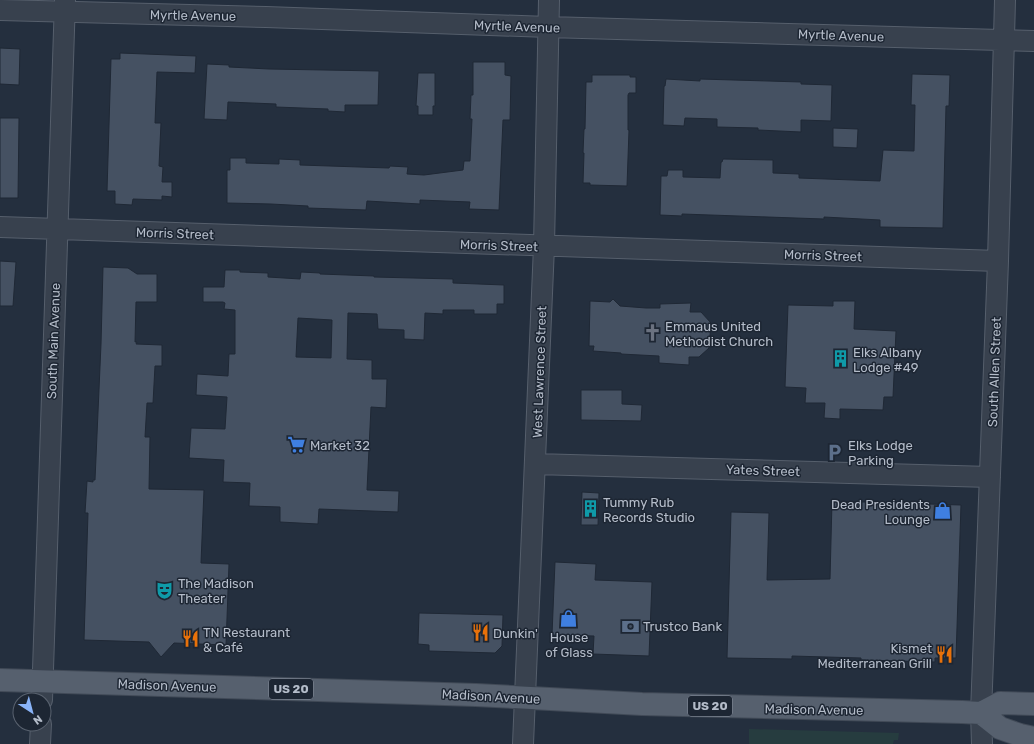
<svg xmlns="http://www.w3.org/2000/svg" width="1034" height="744" font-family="Rubik,sans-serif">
	<rect width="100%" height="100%" fill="#242f3e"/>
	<path fill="#263c3f" d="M749 729 899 733 898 740H894L893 744H749Z"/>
	<path fill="#455162" stroke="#1f2835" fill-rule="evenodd" d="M0 48 20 49 19 85 0 84Z
		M120 53 196 56 195 73 157 72 155 123H161L159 166 163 167 162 182H172V197L162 196V200L133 199 132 205 115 204V191H107L111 59H120Z
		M473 62H505V75L511 76 510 120H503L499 210 469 209 470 202 420 200V204L367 201 366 210 308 208V206L271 204 227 203V170H230V158H246V163L279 164V159L300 160V165L389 168 390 166 408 167 407 174 424 175 463 170 464 161H470L472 119H470L471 95H473Z
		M207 64 229 65V67L269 69 379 71 378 105H345V112L328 111V109L276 107V104L228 102 227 120 204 119Z
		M418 73H435V106H433V115H418V106H416Z
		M912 74 950 75 949 106H946L943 228 880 227V220L824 217V219L682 214V216L660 215 661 176H667L668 170H683V177L720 178 721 162H722L723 159 773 160V173L799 174V178L880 181 883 150 914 151 915 105H911Z
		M592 75H630V77H636V93H629L628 95V130H629L627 186 590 185V183H583L584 153H583L584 129H585L586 82H592Z
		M666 79 700 81V79L801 82V84L832 85 831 121 801 120V132L758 130V128L717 127V119L685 118 684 126 663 125 664 86H665Z
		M0 118H19L18 198H0Z
		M833 128 858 129 857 148 833 147Z
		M0 261 16 262 13 306H0Z
		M103 267 128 268 137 274H157V302H136L135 342H137L136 344 162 345V366H155L153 403H147L145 437H150L149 489 204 490 201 563 229 564 226 645 174 643 161 657 149 642 84 640 88 513H85L87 481 93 482V480H95L101 344Z
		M225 270H240V272L268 273V277L300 279 301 272 320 273V274L374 276V277L453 279V283L504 285V304H497V314H474V310H443V314L425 313 424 340 404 339V330L378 329 377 314 348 313 347 359 372 360V379H387L386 408 371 407 367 490 399 491 398 512 319 509 318 524 280 522V507L249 506 250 483 223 482 224 460 189 458 191 428 225 429 227 397 196 395 197 374 228 376 229 354H235V310L224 309 225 303 223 302H203V287H224ZM298 318 332 320 331 358 296 357Z
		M613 299 620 306 646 308H660V304L691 303 690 312H701L711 323 709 348 699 357H689V365L659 363V356L621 354V353L593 351 594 346H589L590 301 610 302Z
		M833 301H855L854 329 896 331 893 397H884L883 410 840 409V419L824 418 825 403H805L806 388 785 387 788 305 833 306Z
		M581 390H622V404L642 405 641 421 581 420Z
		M582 492 599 493 598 525H581Z
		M832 501 961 505 956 658H935V662L861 660V658L792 656V659L727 658 731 512 769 513 767 580 830 579Z
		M555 562 596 564 595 580 652 582 649 656 593 654 594 636 552 635Z
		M419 613 503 615 502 646 495 653 429 651V645L418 644Z"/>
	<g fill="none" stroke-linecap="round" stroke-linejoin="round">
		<defs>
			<path id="minor" d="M0 10 266 17 548 27 1034 41
				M0 227 998 261
				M535 464 990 477
				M42 700 65 0
				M40 744 41 724
				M523 744 544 246 549 0
				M982 744 981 713 998 261 1005 0"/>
			<path id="major" d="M0 680 476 695 642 704 962 712 981 713 1000 728 1020 735 1034 738
				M981 713 1000 703 1034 704"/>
		</defs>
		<use href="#minor" stroke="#565f6c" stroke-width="22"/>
		<use href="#major" stroke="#414a57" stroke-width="24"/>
		<use href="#minor" stroke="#38414e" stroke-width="20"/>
		<use href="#major" stroke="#56606e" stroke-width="22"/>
	</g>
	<defs>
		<symbol id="church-bare" viewBox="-9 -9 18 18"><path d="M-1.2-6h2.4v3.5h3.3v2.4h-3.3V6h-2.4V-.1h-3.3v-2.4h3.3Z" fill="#6b7280" stroke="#1d2633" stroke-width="2.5" paint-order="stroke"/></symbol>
		<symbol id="building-bare" viewBox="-9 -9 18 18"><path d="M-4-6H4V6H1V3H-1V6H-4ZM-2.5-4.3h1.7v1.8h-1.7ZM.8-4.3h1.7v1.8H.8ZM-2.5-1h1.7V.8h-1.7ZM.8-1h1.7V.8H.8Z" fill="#0f9aa8" stroke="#1d2633" stroke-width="2.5" paint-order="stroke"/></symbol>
		<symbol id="supermarket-bare" viewBox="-9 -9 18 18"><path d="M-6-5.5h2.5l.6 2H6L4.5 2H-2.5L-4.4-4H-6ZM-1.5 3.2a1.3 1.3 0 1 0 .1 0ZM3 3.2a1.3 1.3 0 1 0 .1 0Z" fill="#3f7fe0" stroke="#1d2633" stroke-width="2.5" paint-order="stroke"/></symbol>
		<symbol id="parking-bare" viewBox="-9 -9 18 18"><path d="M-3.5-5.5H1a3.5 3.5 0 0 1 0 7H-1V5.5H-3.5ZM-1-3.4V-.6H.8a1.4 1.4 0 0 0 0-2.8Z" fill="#5c6f8a" stroke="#1d2633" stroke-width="2.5" paint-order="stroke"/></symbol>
		<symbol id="shop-bare" viewBox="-9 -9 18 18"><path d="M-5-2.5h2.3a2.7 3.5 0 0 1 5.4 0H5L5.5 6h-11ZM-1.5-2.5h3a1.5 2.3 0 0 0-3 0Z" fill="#3f7fe0" stroke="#1d2633" stroke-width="2.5" paint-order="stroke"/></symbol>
		<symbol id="theatre-bare" viewBox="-9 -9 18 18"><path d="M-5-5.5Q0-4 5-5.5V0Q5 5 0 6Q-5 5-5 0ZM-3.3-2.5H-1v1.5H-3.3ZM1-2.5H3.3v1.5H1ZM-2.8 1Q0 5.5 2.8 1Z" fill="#0f9aa8" stroke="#1d2633" stroke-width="2.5" paint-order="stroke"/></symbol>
		<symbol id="bank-bare" viewBox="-9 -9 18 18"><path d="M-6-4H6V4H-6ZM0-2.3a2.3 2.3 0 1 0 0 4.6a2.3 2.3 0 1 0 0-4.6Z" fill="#5c6f8a" stroke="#1d2633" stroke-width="2.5" paint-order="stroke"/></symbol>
		<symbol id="restaurant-bare" viewBox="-9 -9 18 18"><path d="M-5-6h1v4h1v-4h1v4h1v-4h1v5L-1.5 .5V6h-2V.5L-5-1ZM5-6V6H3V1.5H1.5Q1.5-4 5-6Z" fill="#e8710a" stroke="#1d2633" stroke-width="2.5" paint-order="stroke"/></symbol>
	</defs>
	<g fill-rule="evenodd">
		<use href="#church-bare" x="640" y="320" width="25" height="25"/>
		<use href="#building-bare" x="828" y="346" width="25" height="25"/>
		<use href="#supermarket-bare" x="284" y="432" width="25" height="25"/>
		<use href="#parking-bare" x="822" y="440" width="25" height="25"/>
		<use href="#building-bare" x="578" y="496" width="25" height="25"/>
		<use href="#shop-bare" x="930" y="498" width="25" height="25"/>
		<use href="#theatre-bare" x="152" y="578" width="25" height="25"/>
		<use href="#shop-bare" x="556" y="606" width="25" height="25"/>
		<use href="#bank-bare" x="618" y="614" width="25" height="25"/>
		<use href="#restaurant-bare" x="468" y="620" width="25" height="25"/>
		<use href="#restaurant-bare" x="178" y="626" width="25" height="25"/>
		<use href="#restaurant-bare" x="932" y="642" width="25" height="25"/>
	</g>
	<g text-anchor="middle" stroke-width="3" stroke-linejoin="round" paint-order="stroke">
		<g fill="#1d2633" stroke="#878f9c" stroke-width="1">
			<rect x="269" y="679" width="44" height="20" rx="3"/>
			<rect x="688" y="696" width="44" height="20" rx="3"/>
		</g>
		<g font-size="12" font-weight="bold" fill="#b4bcc9">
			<text x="291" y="693">US 20</text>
			<text x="710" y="710">US 20</text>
		</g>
		<g font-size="13" fill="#b4bcc9" stroke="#1d2633">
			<text transform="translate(193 15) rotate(1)" y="5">Myrtle Avenue</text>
			<text transform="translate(517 26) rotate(2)" y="5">Myrtle Avenue</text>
			<text transform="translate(841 35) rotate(2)" y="5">Myrtle Avenue</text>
			<text transform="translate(175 233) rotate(2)" y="5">Morris Street</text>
			<text transform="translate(499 245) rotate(2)" y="5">Morris Street</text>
			<text transform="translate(823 255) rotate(2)" y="5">Morris Street</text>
			<text transform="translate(53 341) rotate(-88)" y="5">South Main Avenue</text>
			<text transform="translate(539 372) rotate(-88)" y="5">West Lawrence Street</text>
			<text transform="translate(994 372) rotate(-88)" y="5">South Allen Street</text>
			<text transform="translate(763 470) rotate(2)" y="5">Yates Street</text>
			<text transform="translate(167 685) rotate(2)" y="5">Madison Avenue</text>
			<text transform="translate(491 696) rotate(3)" y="5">Madison Avenue</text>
			<text transform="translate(814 709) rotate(1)" y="5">Madison Avenue</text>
		</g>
		<g font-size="13" fill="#b4bcc9" stroke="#1d2633" text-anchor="start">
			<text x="665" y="331">Emmaus United<tspan x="665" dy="15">Methodist Church</tspan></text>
			<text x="853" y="357">Elks Albany<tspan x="853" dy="15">Lodge #49</tspan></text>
			<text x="310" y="450">Market 32</text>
			<text x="848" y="450">Elks Lodge<tspan x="848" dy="15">Parking</tspan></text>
			<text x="603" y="507">Tummy Rub<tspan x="603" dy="15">Records Studio</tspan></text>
			<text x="930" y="509" text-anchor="end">Dead Presidents<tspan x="930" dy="15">Lounge</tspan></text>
			<text x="178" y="588">The Madison<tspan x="178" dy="15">Theater</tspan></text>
			<text x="643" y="631">Trustco Bank</text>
			<text x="203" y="637">TN Restaurant<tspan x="203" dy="15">&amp; Café</tspan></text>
			<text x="493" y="638">Dunkin'</text>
			<text x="569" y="642" text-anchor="middle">House<tspan x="569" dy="15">of Glass</tspan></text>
			<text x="932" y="653" text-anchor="end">Kismet<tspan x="932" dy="15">Mediterranean Grill</tspan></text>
		</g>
	</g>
	<g transform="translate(32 712) rotate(144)"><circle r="19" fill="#1d2633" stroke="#59626f"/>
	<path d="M0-3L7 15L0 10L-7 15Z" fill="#8ab4f8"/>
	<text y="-6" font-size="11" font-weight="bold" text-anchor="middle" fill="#b4bcc9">N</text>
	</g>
</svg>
